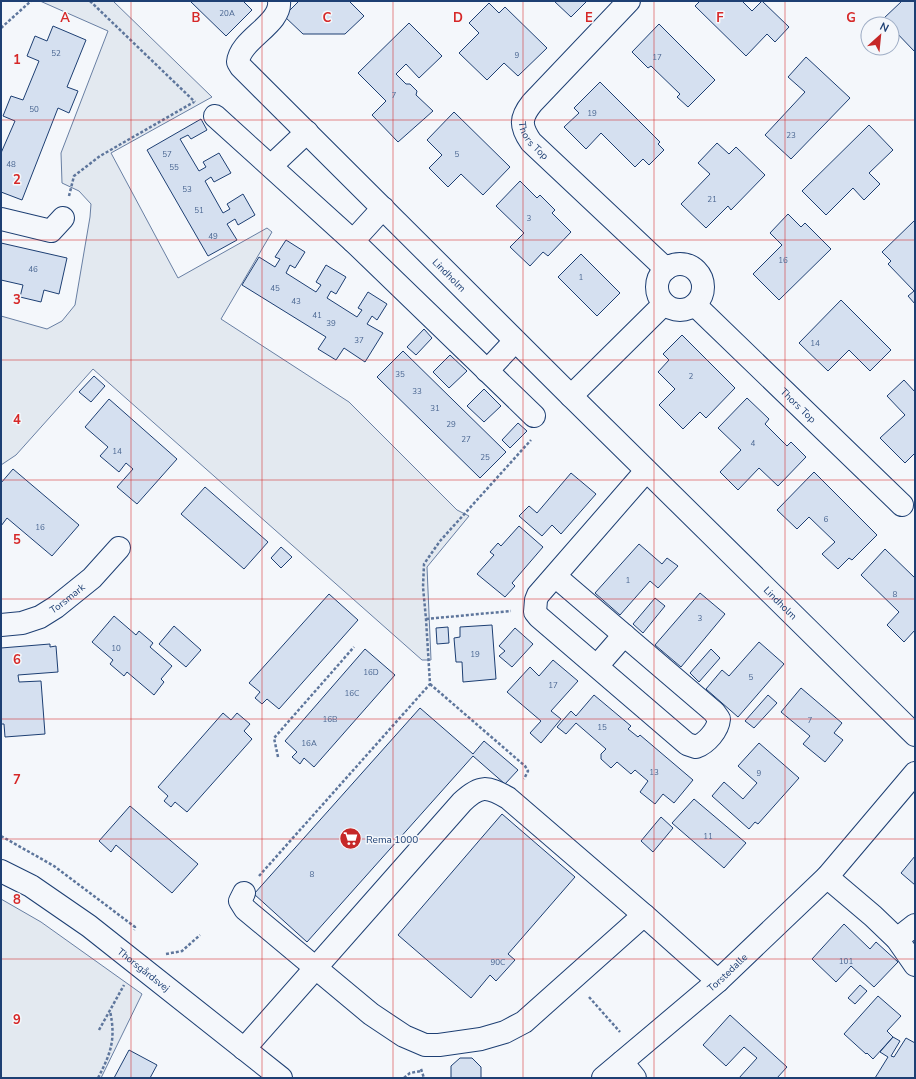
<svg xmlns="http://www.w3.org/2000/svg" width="916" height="1079" font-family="'Nunito Sans',sans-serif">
	<rect width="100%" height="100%" fill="#f4f7fb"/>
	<path fill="#e3e9f0" stroke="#687fa3" d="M40 1H113L212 97 111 153 178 278 267 228 272 232 221 319 349 402 457 510 469 516 427 567 431 660H422L93 369 16 455 1 465V316L47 329 62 321 75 305 90 217 91 204 79 191 62 183 61 153 108 31Z
		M1 899 41 922 142 994 101 1078H1Z"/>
	<path fill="#d5e0f0" stroke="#1d3f73" d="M190 1H243L252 10 226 36Z
		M299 1H349L364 16 345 34H303L284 16Z
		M554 1H587L571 17Z
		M700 1H742L752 11 762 1 789 27 775 42 767 34 746 56 695 6Z
		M902 1H915V52L892 28V24H888L883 19Z
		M489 3 499 13 505 7 547 48 518 76 504 63 487 80 459 53 479 33 469 23Z
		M409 23 442 56 419 78 406 64 396 74 406 84H410L417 91 416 95 433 111 398 142 372 115 386 101 358 73Z
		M659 24 715 80 688 107 677 97 680 94 651 66 648 68 632 52Z
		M53 26 86 40 67 87 78 91 69 113 58 108 22 200 1 192V153L15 121 3 116 11 96 23 100 39 61 27 56 35 36 47 41Z
		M806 57 850 98 791 159 765 135 805 92 788 77Z
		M600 82 660 142 658 144 664 150 649 165 643 159 635 167 601 133 586 149 564 127 579 113 574 108Z
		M454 112 510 167 483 195 461 174 448 187 429 168 442 155 427 140Z
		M201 119 207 130 191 139 188 135 180 139 199 171 206 167 203 162 219 153 231 173 214 182 211 177 205 181 223 213 230 209 227 204 243 194 255 215 238 225 235 219 227 224 237 240 208 256 147 150Z
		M869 125 893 150 869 173 880 184 864 200 853 188 826 215 802 191Z
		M717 143 729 154 736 147 765 175 731 210 728 206 706 228 681 204 710 174 698 163Z
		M520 181 537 198 540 195 555 210 552 213 571 232 548 256 543 252 530 266 510 247 524 233 496 206Z
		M788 214 801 227 805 223 831 249 779 300 753 274 782 245 770 233Z
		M915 220V304L908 296 914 291 888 264 891 261 882 252Z
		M286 240 305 252 295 268 290 265 286 273 316 292 321 285 316 282 326 265 346 277 336 294 331 291 327 298 357 317 362 310 358 308 368 292 387 304 377 320 372 316 367 324 383 333 365 362 344 348 336 360 318 349 326 337 242 285 259 257 275 267 280 259 275 257Z
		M1 243 67 258 59 294 44 290 41 302 20 297 23 285 1 280Z
		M581 254 620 293 597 316 558 277Z
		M841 300 891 350 870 371 849 350 828 371 799 343Z
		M424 329 432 338 416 355 407 347Z
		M682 335 735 388 706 418 700 412 683 429 659 405 675 389 658 372 669 360 663 354Z
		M403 351 506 452 480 478 377 377Z
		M450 355 467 371 449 388 433 372Z
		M94 376 105 386 91 402 79 392Z
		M904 380 915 392V453L905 463 880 438 905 415 887 396Z
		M484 389 501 406 484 422 467 406Z
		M747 398 769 419 765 424 787 446 791 442 806 457 778 486 759 468 738 490 720 472 741 450 718 428Z
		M109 399 177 459 137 504 117 487 133 469 126 463 119 472 100 456 108 447 85 427Z
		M518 423 527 431 510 448 502 440Z
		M13 469 79 525 52 556 7 518 1 526V483Z
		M814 472 877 535 852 560 849 558 838 569 822 554 835 542 809 517 797 529 777 510Z
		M571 473 596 494 561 534 552 525 542 536 519 516 529 506 537 513Z
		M205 487 268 542 244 569 181 514Z
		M519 526 543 547 512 583 515 586 505 597 477 574 494 555 490 552 498 543 501 546Z
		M639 544 662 564 667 558 678 566 658 588 650 581 620 615 595 593Z
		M281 547 292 557 281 568 271 558Z
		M885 549 915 578V630L904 642 887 625 899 612 861 575Z
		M700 593 725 614 681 667 655 645Z
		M329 594 358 620 279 709 267 699 262 704 255 698 260 692 249 683Z
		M655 598 665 606 643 633 633 624Z
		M114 616 136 635 139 631 153 643 150 647 172 666 161 679 164 682 154 695 127 672 124 676 110 664 113 660 92 642Z
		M492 625 496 679 463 682 462 662H456L454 638 460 637V627Z
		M174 626 201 650 186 667 159 644Z
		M448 627 449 643 437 644 436 628Z
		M515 628 533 644 512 667 499 656 505 651 499 646Z
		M759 642 784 664 738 717 706 689 722 670 729 676Z
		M50 644V647L56 646 58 672 18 675 19 682 41 681 45 734 5 737 4 724H1V648Z
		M365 649 395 675 314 767 304 758 300 764 292 757 297 752 285 741Z
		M711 649 720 658 699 682 690 673Z
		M553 660 578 681 551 711 561 719 541 743 530 733 541 721 507 692 530 667 539 676Z
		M801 688 842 723 834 733 843 740 825 762 803 744 810 736 781 712Z
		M594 695 631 726 628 729 638 737 640 735 693 780 674 803 663 794 655 804 640 792 648 781 635 770 631 774 617 762 611 768 601 759V754L606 749 576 723 566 734 557 727 571 711 576 716Z
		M768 695 777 703 754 728 745 721Z
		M420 708 473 754 484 741 518 770 505 784 473 756 307 942 254 894Z
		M223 713 231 720 237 713 250 724 244 731 252 739 187 812 175 802 171 807 164 801 168 796 158 787Z
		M759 743 799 778 758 824 755 822 749 829 712 796 724 782 743 799 757 783 738 766Z
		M694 799 746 843 724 868 672 823Z
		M130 806 198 864 172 893 116 845 111 852 99 841Z
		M502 814 575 877 508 954 515 960 496 981 490 975 471 998 398 935Z
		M661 817 673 828 653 852 641 841Z
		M915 856V885L901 873Z
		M844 924 870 949 876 942 898 962 874 987 851 966 836 982 812 959Z
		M860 985 867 991 855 1004 848 998Z
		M878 996 901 1016 887 1031 893 1037 873 1059 867 1053 866 1054 844 1034Z
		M730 1015 787 1067 777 1078H739L757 1058 744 1047 726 1066 703 1045Z
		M893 1037 900 1041 891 1056 894 1057 906 1038 915 1043V1078H875L888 1057 880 1052Z
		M129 1050 157 1065 150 1078H114Z
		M460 1058H472L481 1067V1078H451V1066Z"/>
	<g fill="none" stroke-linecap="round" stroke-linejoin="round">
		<defs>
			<g id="minor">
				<path id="s1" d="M279 1C282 24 240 39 238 62L241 67 571 396 915 735"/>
				<path id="s2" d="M629 1 532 103C520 118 520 126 531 142L666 269"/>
				<path d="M215 116 353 241 534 416"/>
				<path d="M271 166 307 132"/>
				<path d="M1 219 51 231 63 218"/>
				<path d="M353 241 383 208"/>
				<circle cx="680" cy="287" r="23"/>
				<path id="s3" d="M695 305 902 505"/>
				<path d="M487 371 515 341"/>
				<path d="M571 396 664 304"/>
				<path d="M555 576 714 712 719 719C718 730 707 743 696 747L687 744 539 617 535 612 536 600 538 595 646 471"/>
				<path id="s4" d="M1 625 22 623 40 617 56 607 92 578 119 548"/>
				<path d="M597 666 624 635"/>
				<path id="s5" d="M1 871 31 886 89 926 281 1078"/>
				<path d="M827 877 873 916 897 939 915 965"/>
				<path d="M244 893 240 901 245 909 371 1014 404 1036 425 1045H439L481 1039 505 1032 524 1022 644 915 718 981"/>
				<path d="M897 939 915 925"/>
				<path d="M244 1049 462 802C480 785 487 786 508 798L644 915"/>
				<path d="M622 1062 635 1078"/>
				<path id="s6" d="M603 1078 718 981 827 877 915 773"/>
			</g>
		</defs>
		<use href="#minor" stroke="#1d3f73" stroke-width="24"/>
		<path stroke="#5e769c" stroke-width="2.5" stroke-dasharray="3 2" stroke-linecap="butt" d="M90 1 195 102
			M1 28 31 1
			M69 196 74 176 100 156 194 102
			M426 619 511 611
			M430 684 525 766 528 771 524 779
			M278 757 274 738 354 647
			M1 836 54 866 135 927 134 930
			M259 876 430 684 426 619 423 587 424 564 440 541 531 440
			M166 954 182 951 200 935
			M589 997 620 1032
			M99 1030 124 985
			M421 1069 424 1078
			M98 1078C111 1053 116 1039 110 1011
			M404 1078 410 1073 421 1071"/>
		<use href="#minor" stroke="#f4f7fb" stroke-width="22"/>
	</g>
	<path fill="none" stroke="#d62828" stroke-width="1" stroke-opacity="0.55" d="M131 1V1078M262 1V1078M393 1V1078M523 1V1078M654 1V1078M785 1V1078M1 120H915M1 240H915M1 360H915M1 480H915M1 599H915M1 719H915M1 839H915M1 959H915"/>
	<defs>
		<symbol id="supermarket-disc" viewBox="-11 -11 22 22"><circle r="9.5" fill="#c62828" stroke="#f4f7fb"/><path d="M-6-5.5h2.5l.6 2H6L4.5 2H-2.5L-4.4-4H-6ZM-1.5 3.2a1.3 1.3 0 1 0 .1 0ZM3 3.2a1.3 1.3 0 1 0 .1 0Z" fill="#fff"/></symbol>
	</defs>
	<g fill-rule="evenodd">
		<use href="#supermarket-disc" x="338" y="826" width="25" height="25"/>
	</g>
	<g text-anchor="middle" stroke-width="3" stroke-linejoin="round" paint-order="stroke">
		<g font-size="8" fill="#4b6792">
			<text x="227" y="16">20A</text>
			<text x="56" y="56">52</text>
			<text x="517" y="58">9</text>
			<text x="657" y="60">17</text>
			<text x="394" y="98">7</text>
			<text x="34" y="112">50</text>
			<text x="592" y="116">19</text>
			<text x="791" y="138">23</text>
			<text x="167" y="157">57</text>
			<text x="457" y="157">5</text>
			<text x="11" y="167">48</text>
			<text x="174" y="170">55</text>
			<text x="187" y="192">53</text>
			<text x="712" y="202">21</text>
			<text x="199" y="213">51</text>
			<text x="529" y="221">3</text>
			<text x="213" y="239">49</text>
			<text x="783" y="263">16</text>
			<text x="33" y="272">46</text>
			<text x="581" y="280">1</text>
			<text x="275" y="291">45</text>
			<text x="296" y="304">43</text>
			<text x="317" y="318">41</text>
			<text x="331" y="326">39</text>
			<text x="359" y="343">37</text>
			<text x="815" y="346">14</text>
			<text x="400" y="377">35</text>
			<text x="691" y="379">2</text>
			<text x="417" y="394">33</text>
			<text x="435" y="411">31</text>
			<text x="451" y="427">29</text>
			<text x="466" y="442">27</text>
			<text x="753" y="446">4</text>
			<text x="117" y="454">14</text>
			<text x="485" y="460">25</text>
			<text x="826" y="522">6</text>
			<text x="40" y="530">16</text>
			<text x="628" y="583">1</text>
			<text x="895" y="597">8</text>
			<text x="700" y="621">3</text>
			<text x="116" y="651">10</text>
			<text x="475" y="657">19</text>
			<text x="371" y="675">16D</text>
			<text x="751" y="680">5</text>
			<text x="553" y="688">17</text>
			<text x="352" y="696">16C</text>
			<text x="330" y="722">16B</text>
			<text x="810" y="723">7</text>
			<text x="602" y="730">15</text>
			<text x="309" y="746">16A</text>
			<text x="654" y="775">13</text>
			<text x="759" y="776">9</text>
			<text x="708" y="839">11</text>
			<text x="312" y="877">8</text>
			<text x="846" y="964">101</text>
			<text x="498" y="965">90C</text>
		</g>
		<g font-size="10" fill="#1d3f73" stroke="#f4f7fb">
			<text dy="4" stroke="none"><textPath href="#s2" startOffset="184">Thors Top</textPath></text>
			<text dy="4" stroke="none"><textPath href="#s1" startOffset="376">Lindholm</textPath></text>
			<text dy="4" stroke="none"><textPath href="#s3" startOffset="144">Thors Top</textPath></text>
			<text dy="4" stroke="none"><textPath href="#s4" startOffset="73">Torsmark</textPath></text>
			<text dy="4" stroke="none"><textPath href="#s1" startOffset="842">Lindholm</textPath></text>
			<text dy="4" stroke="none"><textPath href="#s5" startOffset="174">Thorsgårdsvej</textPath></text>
			<text dy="4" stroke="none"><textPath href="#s6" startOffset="163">Torstedalle</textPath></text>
		</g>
		<g font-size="10" fill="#1d3f73" stroke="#f4f7fb" text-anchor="start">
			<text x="366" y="843">Rema 1000</text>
		</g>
	</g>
	<g font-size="13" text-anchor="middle" font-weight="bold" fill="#d62828" stroke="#f4f7fb" stroke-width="3" stroke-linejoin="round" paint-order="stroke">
		<text x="65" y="22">A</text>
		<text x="196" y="22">B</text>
		<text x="327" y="22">C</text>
		<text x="458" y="22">D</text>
		<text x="589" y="22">E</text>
		<text x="720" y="22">F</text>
		<text x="851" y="22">G</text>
		<text x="17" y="64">1</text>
		<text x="17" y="184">2</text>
		<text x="17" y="304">3</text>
		<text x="17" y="424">4</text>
		<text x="17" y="544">5</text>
		<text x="17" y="664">6</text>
		<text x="17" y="784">7</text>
		<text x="17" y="904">8</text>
		<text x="17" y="1024">9</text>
	</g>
	<rect width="916" height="1079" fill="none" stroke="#1d3f73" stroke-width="4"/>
	<g transform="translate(880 36) rotate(27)"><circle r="19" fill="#f4f7fb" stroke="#9eadc5"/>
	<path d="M0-3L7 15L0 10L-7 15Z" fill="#c62828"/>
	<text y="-6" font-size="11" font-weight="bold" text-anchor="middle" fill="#1d3f73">N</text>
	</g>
</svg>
